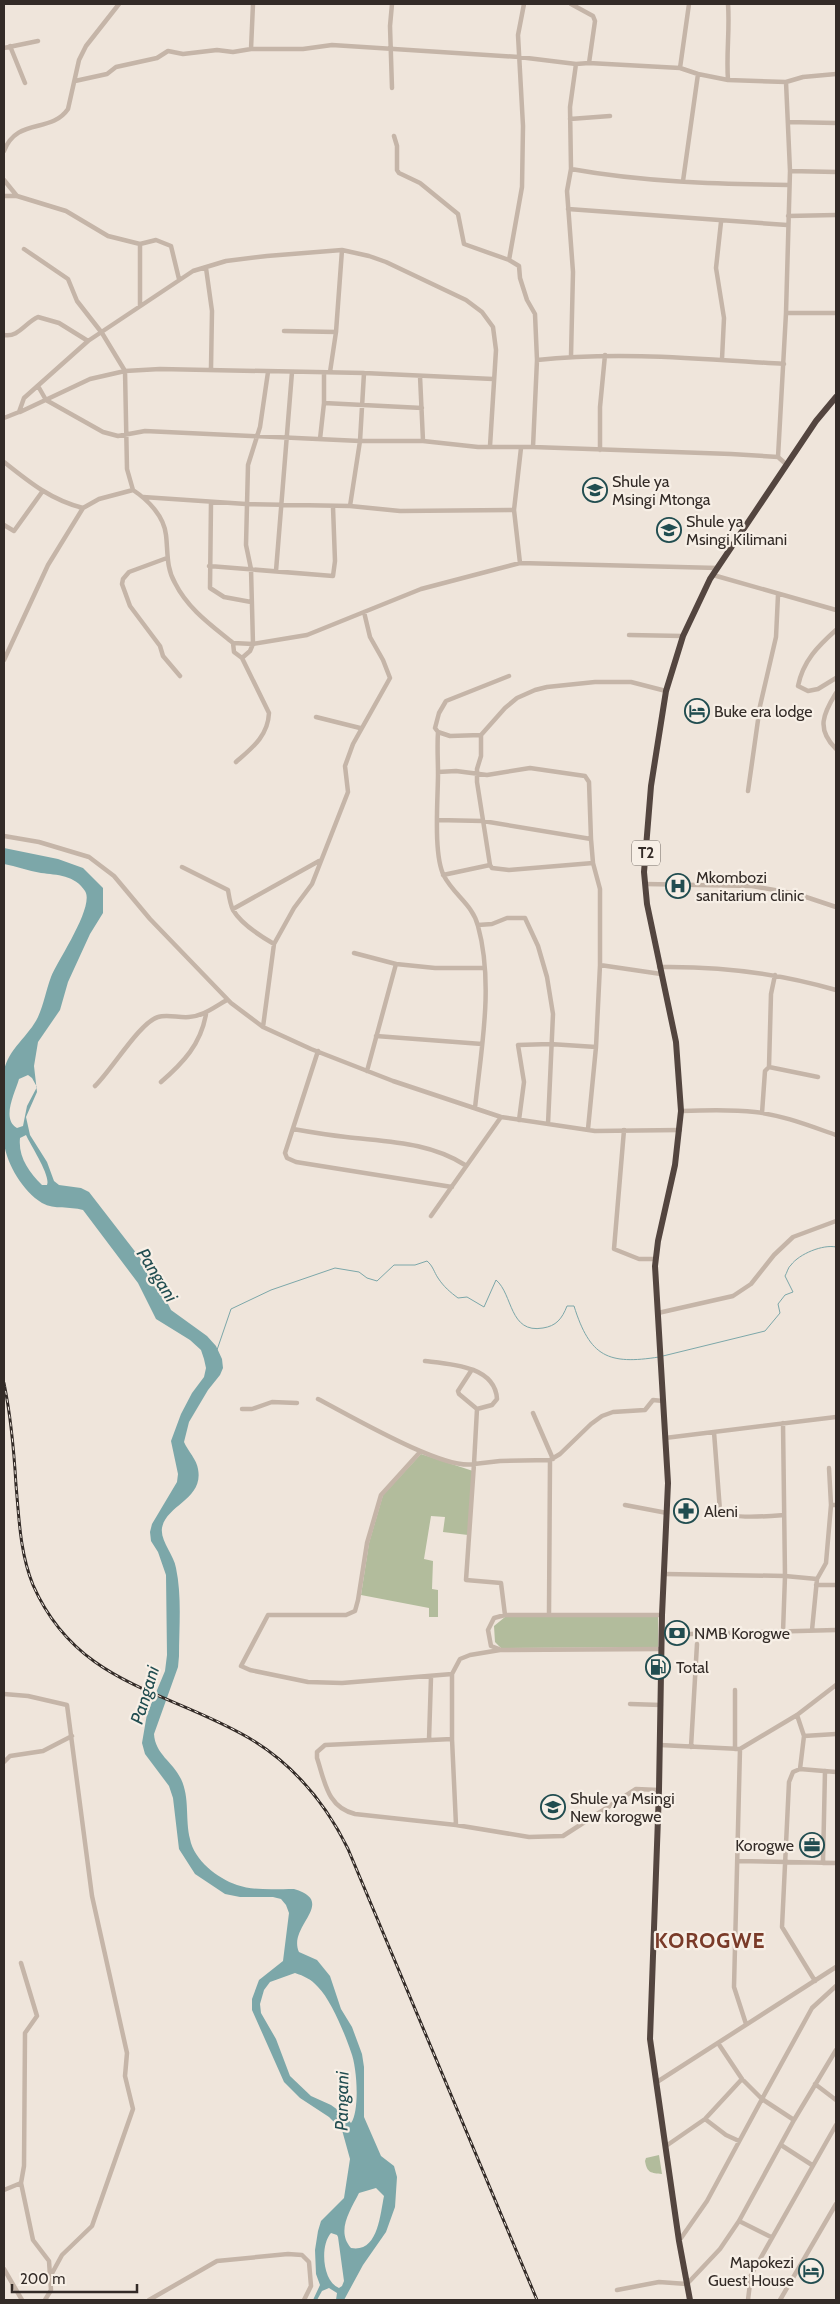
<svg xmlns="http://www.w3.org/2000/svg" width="840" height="2304" font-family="Cabin,sans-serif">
	<rect width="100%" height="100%" fill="#efe5db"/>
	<path fill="#b2bc9c" d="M421 1454 473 1471 468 1535 443 1532 445 1517 431 1516 424 1559 433 1561 432 1589 438 1590V1617H429V1608L361 1595 369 1543 383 1495Z
		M533 1616 658 1617V1647L501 1648 495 1642 494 1626 505 1617Z
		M659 2155 662 2174C651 2173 647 2173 645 2161L646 2158Z"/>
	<path fill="#7ca7a9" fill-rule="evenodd" d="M4 848 58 859 83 868 103 888V913L90 934 68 982 60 1010 38 1042 34 1066 37 1092 26 1117 30 1135 47 1162 54 1181 59 1185 81 1188 89 1192 154 1276 171 1310 207 1336 216 1346 222 1359 223 1368 220 1375 208 1390 189 1422 184 1442C188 1451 197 1460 198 1469 204 1499 166 1505 162 1528 160 1541 174 1555 176 1568 182 1596 179 1628 179 1656L178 1667 154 1734C155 1754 173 1762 181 1779 190 1798 185 1819 190 1839 194 1860 217 1878 237 1885 254 1891 277 1889 294 1889 338 1902 287 1926 299 1952L317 1960 330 1976 341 2009 352 2027 362 2054 364 2067V2117L381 2156 394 2166 397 2177 395 2207 386 2232 363 2265 344 2300H336L337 2293 329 2288 322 2291 317 2300H313L320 2285 316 2274 315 2250 318 2231 321 2221 344 2198 350 2159 342 2130 329 2117 300 2098 284 2082 252 2010V1999L259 1980 283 1961 289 1913 286 1905 281 1899 273 1897H240L225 1894 195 1874 179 1849 173 1798 169 1786 145 1754 142 1743 147 1714 165 1671 167 1655 166 1575 158 1552 151 1541 150 1532 152 1524 177 1482 178 1474 171 1441 181 1414 192 1393 204 1377 206 1368 204 1359 201 1350 190 1340 156 1319 138 1283 83 1210C69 1206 55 1210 42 1203 23 1191 7 1165 4 1143 2 1130 4 1115 4 1102 4 1092 2 1080 4 1071 8 1049 29 1036 38 1017 44 1004 46 990 51 977 58 960 95 906 85 891 75 875 57 875 41 873 28 871 16 866 4 864ZM28 1075 32 1078 37 1087 27 1106 23 1126 17 1128C1 1119 15 1093 19 1079ZM26 1135C31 1146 51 1176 47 1185H42C29 1172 18 1157 20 1138ZM295 1973C304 1976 311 1979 318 1987 331 2000 345 2034 351 2052 357 2067 360 2110 351 2123L342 2113 331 2105 311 2096 290 2076 276 2039 261 2013 260 2004 264 1990 270 1982ZM376 2188 384 2196C380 2215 378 2253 351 2248 336 2231 350 2211 359 2193ZM331 2233 337 2235 338 2237 344 2281 342 2286 339 2288C322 2281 320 2245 331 2233Z"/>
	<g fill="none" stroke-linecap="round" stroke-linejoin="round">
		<path stroke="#7ca7a9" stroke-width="1" d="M217 1350 231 1309 271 1290 335 1268 359 1272 367 1278 377 1281 394 1265H415L427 1261C433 1266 434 1272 438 1278 444 1287 450 1292 458 1298L467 1297 484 1307 496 1280C513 1294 509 1334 543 1328 556 1326 562 1319 567 1306H574C590 1357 608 1365 659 1357
			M663 1356 765 1331 780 1313 778 1304 785 1295 793 1292 785 1276C787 1273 788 1267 791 1265 799 1254 823 1244 836 1247"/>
		<path stroke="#c5b5a8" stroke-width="4.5" d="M571 4 593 16 595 21 589 63
			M728 4C730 29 726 54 728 80
			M10 46 25 83
			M4 48 38 41
			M251 49 253 4
			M680 68 689 4
			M75 81 107 74 116 67 157 58 168 51 183 54 217 50 233 52 251 49H303L332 45 519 57 576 64 589 63 680 68 698 74 728 80 786 82 803 77 836 74
			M392 88 390 26 392 4
			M570 119 610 116
			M788 122 836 123
			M394 136 397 146V170L399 173 420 183 458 214 464 244 509 260 519 266 520 278 527 300 535 314 537 360 533 447
			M4 151C17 117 51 134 68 109L79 60 86 46 119 4
			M571 169C643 182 716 184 789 185
			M790 171 836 172
			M4 180 17 196
			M683 181 698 74
			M4 196H17L66 211 108 236 140 244 156 240 171 246 179 279
			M568 209 787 225
			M788 216 836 215
			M721 222 716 268 724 318 722 359
			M24 249 68 279 77 301 102 333 125 371 127 469 133 490C148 500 164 516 166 535 168 551 166 568 175 583 188 609 211 625 233 643L234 652 242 658 269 713C268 736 252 748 236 762
			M509 260 522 187 523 126 518 35 524 4
			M206 268 212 311 211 368
			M140 306V244
			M786 313H836
			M284 331 336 332
			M4 335C18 338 26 322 38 317L59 323 88 341
			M571 356 573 272 567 191 571 169 570 107 576 64
			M537 360C620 351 701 359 784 364
			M330 372 336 332 342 250
			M420 376 423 441
			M38 386 46 400 103 432 118 436 145 431 360 441H423L478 447H533L731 454 778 457 787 465
			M324 403 422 408
			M20 412 90 379 125 371 160 369 364 373 493 379
			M4 418 19 412 24 398 88 341 193 271 226 261 267 256 342 250 369 256 386 262 466 300 482 312 493 327 496 350 490 446
			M320 439 324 403V373
			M600 450V407L605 355
			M778 457 786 313 790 171 786 82
			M4 462C29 482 51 500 83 508
			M143 497 246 504 350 506 400 511 514 510
			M211 502 210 588 224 597 251 602
			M350 506 360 441 364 373
			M4 525 14 531 42 492
			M167 558 129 572 123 579 122 584 130 606 160 646 163 656 180 676
			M520 563 514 510 521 448
			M209 566 333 576 335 561 333 507
			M276 571 292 372
			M713 575 836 610
			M836 630C818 646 803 661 798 686L808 691 818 689 836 678
			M629 635 683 636
			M233 643 253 644 307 635 421 589 520 563 718 568
			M242 658 250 651 253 644 251 569 246 545 248 465 260 427 268 372
			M4 660 48 565 83 508 99 499 133 490
			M836 693C823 714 816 729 836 749
			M316 717 360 728
			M438 732 450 736 481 735
			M438 772 456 771 487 775 530 768 585 776 589 782 591 839 593 863 600 889V965L596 1047 588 1129
			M748 791 760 706 776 637 778 595
			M437 820 483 821 591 839
			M4 836 39 842 89 857 114 876 150 919 231 1003 263 1027 311 1049 393 1081 501 1117 595 1131 680 1130
			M593 863 509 870 492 868 490 865 477 782V769L481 756V735L505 708 517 698 535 690 547 687 595 682H631L666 691
			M182 867 228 890C229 896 230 904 233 910 242 925 260 936 274 944
			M443 875 490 865
			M645 884 752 886 797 894 836 907
			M233 909 319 861
			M478 925 492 924 507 918H525L538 946 547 977 553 1014 548 1124
			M354 953 396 964 435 968H484
			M600 965 661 974
			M659 967C720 966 778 973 836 990
			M263 1027 274 944 294 908 312 884 348 792 345 766 353 744 390 678 383 660 370 637 364 612
			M376 1036 482 1044
			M318 1051 285 1153 287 1158 296 1162 452 1187
			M769 1067 818 1077
			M367 1071 396 964
			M161 1082C183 1063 201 1044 206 1014
			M95 1086C111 1071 140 1022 158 1017 167 1014 179 1018 189 1017 204 1016 214 1007 227 1000
			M475 1108C481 1050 494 984 478 926 473 905 454 895 444 876 433 855 438 799 438 774 438 760 437 746 438 732L435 728 439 713 446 701 509 676
			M681 1111C706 1110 730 1109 755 1112 782 1115 810 1126 836 1135
			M762 1113 765 1071 769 1067 771 994 775 975
			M519 1120 524 1082 518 1045 550 1044 596 1047
			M293 1129C310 1132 328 1135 346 1137 388 1142 429 1142 465 1165
			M624 1130 614 1249 639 1259H655
			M431 1216 501 1117
			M658 1313 733 1296 751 1284 774 1255 793 1237 836 1221
			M425 1361C451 1364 495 1366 497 1399L492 1405 477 1409 459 1394 458 1391 471 1371
			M318 1399C349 1415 444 1471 474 1464L477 1409
			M242 1409H252L272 1402 297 1403
			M533 1413 553 1459
			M714 1432 720 1511C729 1520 771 1516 784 1515
			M665 1438 836 1417
			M420 1452 381 1495 367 1543 358 1600 355 1611 346 1615H268L241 1666 250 1670 308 1682 342 1683 452 1674
			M829 1468 831 1505
			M625 1505 667 1513
			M665 1574 785 1576 783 1423
			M816 1585H836
			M549 1614 550 1460
			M505 1615 501 1583 466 1580 474 1464 500 1461 550 1460 560 1454 591 1424 602 1416 613 1412 645 1410 653 1400 663 1401
			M812 1630 817 1579 826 1563 831 1505H836
			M663 1632 690 1634 836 1630
			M783 1632 785 1576 817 1579
			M499 1649 491 1646 488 1630 494 1618 505 1615H662
			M735 1690V1749
			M4 1694 28 1696 67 1705 92 1896 127 2053 125 2076 133 2109 92 2226 62 2255 50 2277
			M630 1704 661 1705
			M797 1715 804 1736 800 1769 793 1772 789 1782 782 1927 815 1981
			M804 1736 836 1734
			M452 1739 325 1745 317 1752V1758C325 1782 327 1807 355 1814L456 1825 529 1837 563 1836 636 1789 659 1790
			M429 1740 431 1677
			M660 1745 740 1749 797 1715 836 1685
			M691 1747 697 1644
			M740 1749 734 1987 746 2024
			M4 1762 10 1756 43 1751 72 1736
			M800 1769 836 1772
			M456 1825 452 1739V1674L460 1659 470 1655 500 1650 662 1649
			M738 1861 836 1863
			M823 1863 825 1771
			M21 1963 37 2016 25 2033 24 2166 21 2183 33 2240 49 2261 51 2290 45 2300
			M657 2082 836 1967
			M815 2084 836 2100
			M705 2119 726 2135 739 2141
			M794 2120 762 2099 812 2008 836 1986
			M781 2145 812 2165
			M666 2146 705 2119 742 2079
			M4 2190 21 2183
			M739 2221 771 2237
			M679 2241 707 2201 762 2099 742 2079 718 2043
			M4 2269 22 2300
			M617 2290 659 2282 687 2284 720 2249 739 2221 794 2120 836 2050
			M149 2300 217 2261 288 2254 302 2255 309 2262 311 2286 304 2300
			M748 2300 751 2275 836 2125
			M780 2300 836 2204"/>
		<path stroke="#53453f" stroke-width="6" d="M690 2300 679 2241 650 2039 659 1790 662 1615 668 1483 655 1266 658 1241 675 1165 681 1111 676 1042 647 904 644 872 651 786 666 691 683 636 710 579 816 421 836 397"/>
		<defs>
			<path id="rail" d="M4 1383C11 1417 14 1451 16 1485 19 1518 20 1553 33 1585 77 1685 165 1689 249 1738 293 1764 326 1804 348 1849L537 2300"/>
		</defs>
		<use href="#rail" stroke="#332b27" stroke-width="3"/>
		<use href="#rail" stroke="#f7efe6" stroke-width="1" stroke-dasharray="4" stroke-linecap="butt"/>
	</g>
	<defs>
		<symbol id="school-ring" viewBox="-11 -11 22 22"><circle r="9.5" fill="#f7efe6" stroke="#214d50" stroke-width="1.5"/><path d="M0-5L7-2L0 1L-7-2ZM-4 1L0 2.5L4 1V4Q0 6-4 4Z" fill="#214d50"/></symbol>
		<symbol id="hotel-ring" viewBox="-11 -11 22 22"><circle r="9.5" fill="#f7efe6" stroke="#214d50" stroke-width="1.5"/><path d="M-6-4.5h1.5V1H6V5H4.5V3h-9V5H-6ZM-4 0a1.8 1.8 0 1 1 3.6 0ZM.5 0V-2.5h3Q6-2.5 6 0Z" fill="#214d50"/></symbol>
		<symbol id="hospital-ring" viewBox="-11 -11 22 22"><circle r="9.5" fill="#f7efe6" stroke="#214d50" stroke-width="1.5"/><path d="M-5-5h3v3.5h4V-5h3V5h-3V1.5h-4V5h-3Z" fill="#214d50"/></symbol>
		<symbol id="pharmacy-ring" viewBox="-11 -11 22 22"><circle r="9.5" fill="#f7efe6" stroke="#214d50" stroke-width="1.5"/><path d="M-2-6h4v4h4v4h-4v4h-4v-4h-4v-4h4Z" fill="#214d50"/></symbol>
		<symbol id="bank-ring" viewBox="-11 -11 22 22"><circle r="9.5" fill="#f7efe6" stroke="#214d50" stroke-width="1.5"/><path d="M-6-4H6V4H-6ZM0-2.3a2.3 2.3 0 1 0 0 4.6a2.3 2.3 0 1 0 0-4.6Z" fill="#214d50"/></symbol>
		<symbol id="fuel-ring" viewBox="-11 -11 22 22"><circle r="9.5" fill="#f7efe6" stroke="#214d50" stroke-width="1.5"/><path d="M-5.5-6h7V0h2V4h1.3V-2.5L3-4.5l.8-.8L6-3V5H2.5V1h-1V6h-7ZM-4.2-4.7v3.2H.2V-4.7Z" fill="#214d50"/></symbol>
		<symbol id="office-ring" viewBox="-11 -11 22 22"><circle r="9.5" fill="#f7efe6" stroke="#214d50" stroke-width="1.5"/><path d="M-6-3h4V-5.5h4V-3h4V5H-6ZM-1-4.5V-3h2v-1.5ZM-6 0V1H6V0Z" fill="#214d50"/></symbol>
	</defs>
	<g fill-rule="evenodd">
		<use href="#school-ring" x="581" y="476" width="28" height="28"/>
		<use href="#school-ring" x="655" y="516" width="28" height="28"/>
		<use href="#hotel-ring" x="683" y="697" width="28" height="28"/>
		<use href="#hospital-ring" x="664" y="872" width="28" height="28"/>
		<use href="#pharmacy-ring" x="672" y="1497" width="28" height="28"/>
		<use href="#bank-ring" x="663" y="1619" width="28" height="28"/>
		<use href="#fuel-ring" x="644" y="1653" width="28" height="28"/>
		<use href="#school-ring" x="539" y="1793" width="28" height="28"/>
		<use href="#office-ring" x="798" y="1831" width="28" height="28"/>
		<use href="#hotel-ring" x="797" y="2257" width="28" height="28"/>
	</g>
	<g text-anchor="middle" stroke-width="4.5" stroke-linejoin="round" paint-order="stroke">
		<rect fill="#f7efe6" stroke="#6e6660" stroke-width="1" x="632" y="840.5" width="28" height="25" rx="4"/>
		<g font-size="15" font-weight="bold" fill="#332b27">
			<text x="646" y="858">T2</text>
		</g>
		<g font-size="16" fill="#332b27" stroke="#f7efe6" text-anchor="start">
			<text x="612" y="487">Shule ya<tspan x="612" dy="18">Msingi Mtonga</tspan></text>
			<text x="686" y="527">Shule ya<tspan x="686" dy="18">Msingi Kilimani</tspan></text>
			<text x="714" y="717">Buke era lodge</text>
			<text x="696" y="883">Mkombozi<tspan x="696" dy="18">sanitarium clinic</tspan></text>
			<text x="704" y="1517">Aleni</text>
			<text x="694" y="1639">NMB Korogwe</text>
			<text x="676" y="1673">Total</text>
			<text x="570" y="1804">Shule ya Msingi<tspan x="570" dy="18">New korogwe</tspan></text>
			<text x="794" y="1851" text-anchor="end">Korogwe</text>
			<text x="794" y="2268" text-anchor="end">Mapokezi<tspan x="794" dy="18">Guest House</tspan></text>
		</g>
		<g font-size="18" font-style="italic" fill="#214d50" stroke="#f7efe6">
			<text transform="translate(157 1275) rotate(58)" y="6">Pangani</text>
			<text transform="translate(145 1695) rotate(-73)" y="6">Pangani</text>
			<text transform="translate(342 2101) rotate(-89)" y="6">Pangani</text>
		</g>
		<g font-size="21" font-weight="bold" letter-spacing="1" fill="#7a3b29" stroke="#f7efe6">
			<text x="710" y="1948">KOROGWE</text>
		</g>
	</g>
	<rect width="840" height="2304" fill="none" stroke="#332b27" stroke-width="10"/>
	<path d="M12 2284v8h125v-8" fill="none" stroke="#332b27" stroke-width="2.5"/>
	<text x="20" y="2284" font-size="15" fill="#332b27" stroke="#f7efe6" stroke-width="4" paint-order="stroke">200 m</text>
</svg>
